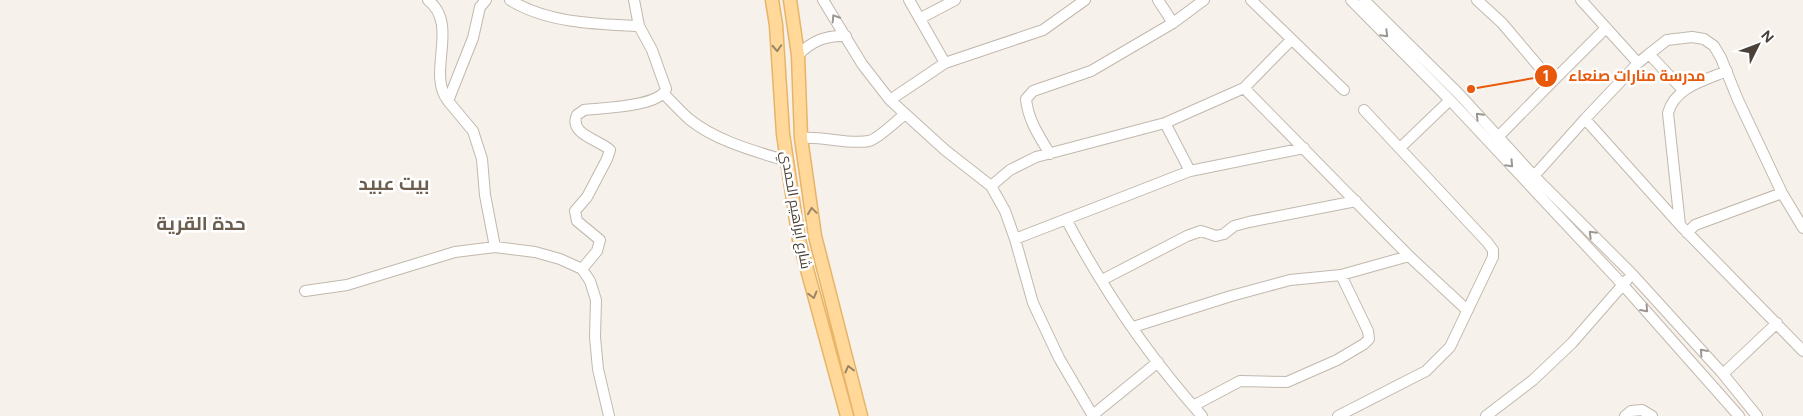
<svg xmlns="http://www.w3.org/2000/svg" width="1803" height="416" font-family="Figtree,Cairo,sans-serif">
	<rect width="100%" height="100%" fill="#f6f1eb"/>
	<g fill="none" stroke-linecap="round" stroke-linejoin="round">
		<defs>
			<path id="minor" d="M428 0C460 25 426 73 448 101
				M486 0 480 7 473 38 448 101 473 131 482 159 485 195 495 247
				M510 0C547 23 596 24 639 26
				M823 0 862 64 890 100 945 150 991 186 1005 211 1015 239 1033 303 1059 358 1093 416
				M909 0 945 63
				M1158 0 1173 23
				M1251 0 1344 90
				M1351 0 1450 100 1623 285 1739 416
				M1364 0 1459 94 1534 176 1633 275 1723 374 1757 416
				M1477 0 1502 23 1552 82 1606 28
				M1581 0 1638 63
				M921 18 955 0
				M1649 54 1683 90
				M798 55C812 41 826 35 846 36
				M1244 88 1409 256 1467 310
				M664 94C672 102 680 111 689 119 716 141 754 151 787 161
				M890 100 945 63 1043 30 1085 0
				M1585 119 1680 225 1803 351
				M1165 123 1190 171
				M1498 137 1552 82
				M801 138C824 136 849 145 869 141 878 139 896 121 904 115
				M1400 148 1450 100
				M1050 154C1039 136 1028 120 1026 99L1033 91 1091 71 1173 23 1204 0
				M1534 176 1585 119 1638 63 1649 54 1667 40 1692 37 1704 39 1714 46 1721 58 1738 100 1782 193 1803 228
				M991 186 1010 170 1036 157 1165 123 1244 88 1291 40
				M1066 219C1103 289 1149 357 1202 416
				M1680 225 1668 113C1675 87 1705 80 1727 71
				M1687 233 1695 225 1782 193
				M1015 239 1190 171 1304 148
				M582 269 597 251 600 240 577 221 575 211 587 197 607 159 610 150C600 140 568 134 577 115L584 110C601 108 659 107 666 89L652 50 639 26 634 0
				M1102 280 1187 236 1201 231 1216 236 1224 234 1234 226 1249 222 1356 201
				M305 291 347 285 455 252 495 247 535 252 560 259 582 269 590 281 596 300 595 337 598 369 609 416
				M1133 327 1231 296 1290 280 1341 275 1409 256
				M1723 374 1777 323
				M1193 406 1240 381 1287 382 1337 360 1364 344 1369 339 1368 331 1341 275
				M1093 415 1158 362
				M1338 416 1426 371 1450 347 1493 257V250L1487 242 1364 110
				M1486 416 1533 380 1572 343 1627 280
				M1625 416 1631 411 1642 410 1652 416"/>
			<path id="major" d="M772 0 776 25 783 134 799 240 847 416
				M790 0 798 55 801 138 815 236 861 416"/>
		</defs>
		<use href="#minor" stroke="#c2b8ad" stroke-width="12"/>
		<use href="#major" stroke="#e7b468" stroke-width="15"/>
		<use href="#minor" stroke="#fff" stroke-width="10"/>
		<use href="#major" stroke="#ffd89a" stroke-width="12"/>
	</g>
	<defs><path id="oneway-chevron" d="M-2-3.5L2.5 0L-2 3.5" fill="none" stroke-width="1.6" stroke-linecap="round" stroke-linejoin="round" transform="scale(1.25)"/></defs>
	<g stroke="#9b9692">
		<use href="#oneway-chevron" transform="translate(835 18) rotate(-122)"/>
		<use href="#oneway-chevron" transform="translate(1385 34) rotate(45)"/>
		<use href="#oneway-chevron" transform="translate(1479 116) rotate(-133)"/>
		<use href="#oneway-chevron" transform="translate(1510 164) rotate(47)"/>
		<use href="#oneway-chevron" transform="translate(1592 234) rotate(-135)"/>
		<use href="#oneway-chevron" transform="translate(1645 309) rotate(48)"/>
		<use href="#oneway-chevron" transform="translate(1703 352) rotate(-132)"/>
	</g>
	<g stroke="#9b8564">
		<use href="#oneway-chevron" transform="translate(777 48) rotate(87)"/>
		<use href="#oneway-chevron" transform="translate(812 211) rotate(-98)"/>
		<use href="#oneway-chevron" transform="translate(813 295) rotate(75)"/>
		<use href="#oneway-chevron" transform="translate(849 369) rotate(-104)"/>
	</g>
	<g text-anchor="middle" stroke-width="5" stroke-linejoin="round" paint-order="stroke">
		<g font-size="14" fill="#4a4138" stroke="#fff">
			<text transform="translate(796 210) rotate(80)" y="5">شارع ابراهيم الحمدي</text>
		</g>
		<g font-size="19" font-weight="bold" fill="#6d5e4f" stroke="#fff">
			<text x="394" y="190">بيت عبيد</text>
			<text x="201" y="230">حدة القرية</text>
		</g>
	</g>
	<path fill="none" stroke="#e8590c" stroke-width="2" d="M1471 89L1546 76"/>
	<g fill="#e8590c" stroke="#fff" stroke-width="2">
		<circle cx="1471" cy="89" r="5"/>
		<circle cx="1546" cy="76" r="12"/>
	</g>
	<g font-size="15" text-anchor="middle" font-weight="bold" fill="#fff">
		<text x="1546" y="81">1</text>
	</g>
	<g font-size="15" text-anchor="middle" font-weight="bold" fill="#e8590c" stroke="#fff" stroke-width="5" stroke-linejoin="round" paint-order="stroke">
		<text x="1637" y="81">مدرسة منارات صنعاء</text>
	</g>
	<g transform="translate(1758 45) rotate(48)" stroke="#ffffff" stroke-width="4" paint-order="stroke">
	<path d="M0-4L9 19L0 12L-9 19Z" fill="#4a4138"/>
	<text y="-8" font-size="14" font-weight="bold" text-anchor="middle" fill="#4a4138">N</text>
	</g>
</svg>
